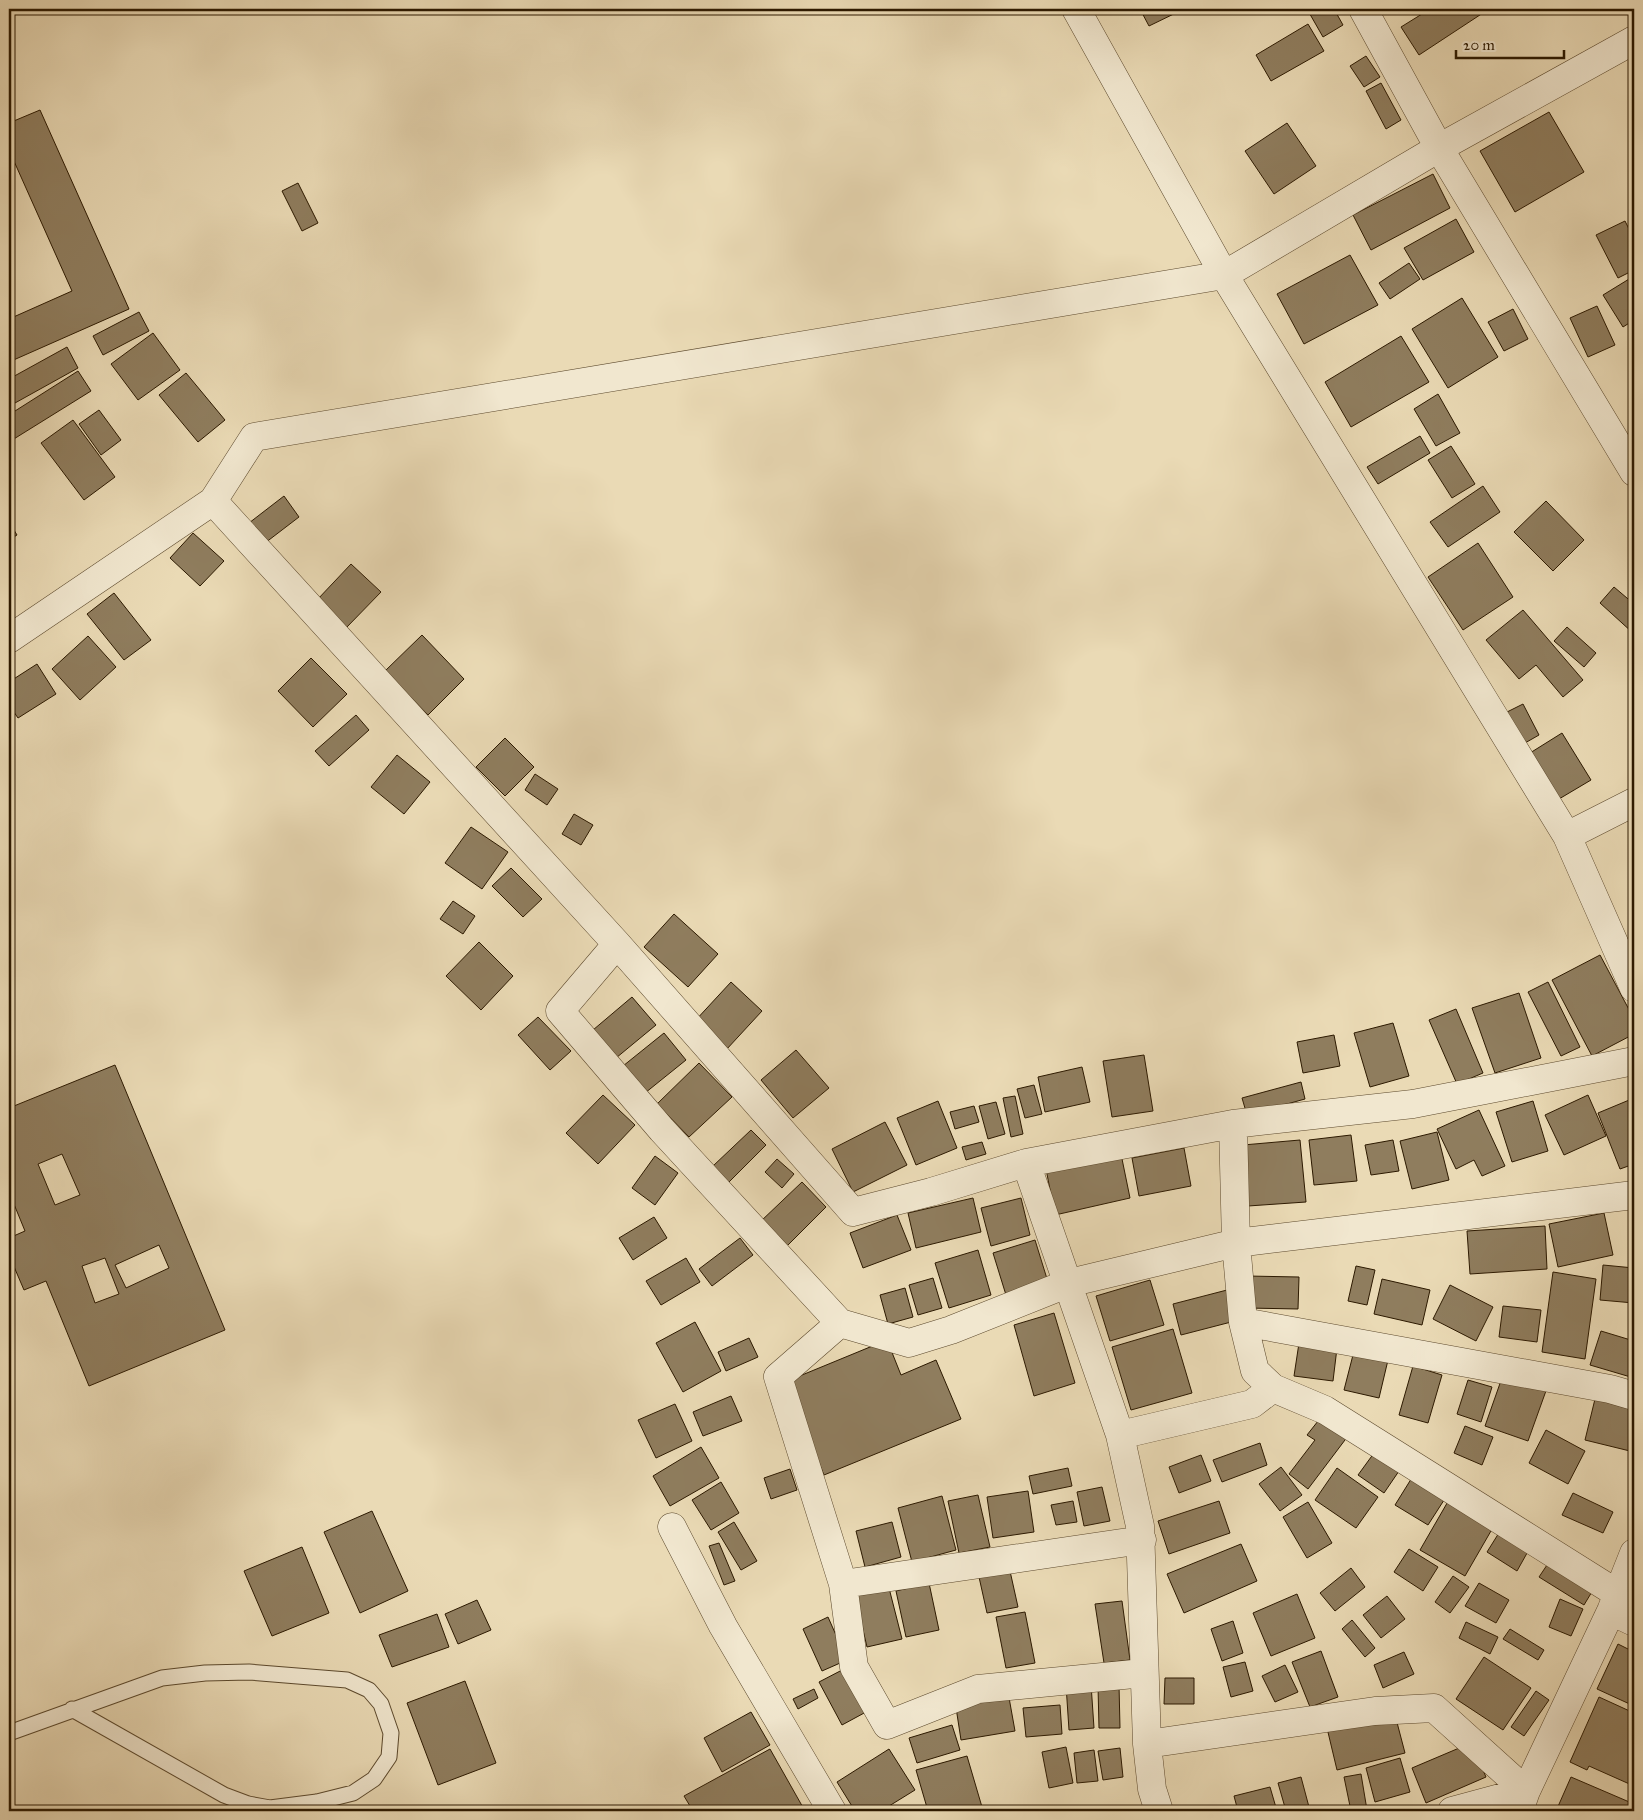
<svg xmlns="http://www.w3.org/2000/svg" width="1643" height="1820" font-family="'IM FELL Great Primer',serif">
	<rect width="100%" height="100%" fill="#eadab5"/>
	<filter id="stains"><feTurbulence type="fractalNoise" baseFrequency=".004" numOctaves="4"/><feColorMatrix values="0 0 0 0 .2 0 0 0 0 .09 0 0 0 0 .02 0 0 0 .5 -.17"/></filter>
	<radialGradient id="worn" r=".72"><stop offset=".6" stop-color="#630" stop-opacity="0"/><stop offset="1" stop-color="#630" stop-opacity=".3"/></radialGradient>
	<path fill="#8f7d5e" stroke="#2c1900" fill-rule="evenodd" d="M1140 9H1184L1149 26Z
		M1307 9H1334L1343 25 1323 37Z
		M1430 9H1489L1419 55 1401 27Z
		M1308 24 1324 51 1271 81 1256 55Z
		M1366 56 1380 77 1364 87 1350 66Z
		M1381 83 1401 120 1386 129 1366 91Z
		M40 110 129 309 9 362V319L72 291 9 150V123Z
		M1549 112 1584 172 1515 212 1480 151Z
		M1287 123 1316 166 1274 194 1245 151Z
		M1433 174 1450 208 1371 250 1353 215Z
		M298 183 318 223 302 231 282 191Z
		M1456 219 1474 252 1423 280 1404 248Z
		M1625 221 1634 239V270L1618 278 1596 235Z
		M1350 255 1378 305 1304 344 1277 294Z
		M1409 263 1420 279 1390 299 1379 283Z
		M1634 276V320L1623 327 1603 295Z
		M1462 298 1498 357 1448 388 1412 329Z
		M1597 306 1615 345 1588 357 1570 318Z
		M1513 309 1528 339 1504 351 1488 322Z
		M139 312 149 331 103 355 93 336Z
		M153 333 180 370 138 400 111 364Z
		M1401 336 1429 382 1351 427 1325 382Z
		M67 347 78 368 15 403 9 390V379Z
		M78 371 91 391 9 442V402L15 411Z
		M186 373 225 420 198 442 159 395Z
		M1438 394 1460 433 1436 446 1414 409Z
		M99 410 121 440 101 455 79 424Z
		M73 420 115 477 84 500 41 443Z
		M1420 436 1430 453 1378 484 1367 467Z
		M1451 446 1475 484 1452 498 1428 460Z
		M1483 486 1500 512 1448 547 1430 522Z
		M284 496 299 517 265 543 249 523Z
		M1546 501 1584 540 1553 571 1514 532Z
		M9 522 17 535 9 540Z
		M193 533 224 561 200 586 170 558Z
		M1478 543 1513 597 1463 630 1428 577Z
		M351 564 381 592 346 628 317 600Z
		M1614 587 1634 604 1633 633 1600 603Z
		M114 593 151 640 124 660 87 614Z
		M1523 610 1583 680 1563 697 1536 665 1519 679 1486 640Z
		M1567 627 1596 653 1584 667 1554 641Z
		M422 635 464 679 428 715 385 671Z
		M88 636 116 667 80 700 52 669Z
		M311 658 347 694 313 727 278 691Z
		M37 664 56 694 18 718 9 705V682Z
		M1523 704 1539 735 1518 747 1501 715Z
		M356 715 369 730 329 766 315 751Z
		M1562 733 1591 780 1559 799 1530 753Z
		M505 738 534 767 505 796 476 767Z
		M397 755 430 782 404 814 371 787Z
		M535 774 558 789 547 805 525 790Z
		M574 814 593 825 581 845 562 834Z
		M471 827 508 852 482 889 445 863Z
		M511 868 542 899 523 917 492 886Z
		M453 901 475 916 463 934 440 919Z
		M674 914 718 954 688 987 644 947Z
		M479 942 513 976 481 1010 446 976Z
		M1600 955 1634 1019V1034L1592 1056 1552 980Z
		M731 982 762 1011 726 1050 694 1022Z
		M1548 982 1580 1047 1561 1056 1528 992Z
		M1519 993 1541 1058 1495 1073 1472 1008Z
		M632 997 656 1025 616 1058 593 1030Z
		M1456 1009 1483 1073 1457 1084 1429 1020Z
		M538 1017 571 1051 550 1070 518 1035Z
		M1393 1023 1409 1076 1370 1087 1354 1033Z
		M664 1033 686 1060 645 1093 623 1066Z
		M1334 1035 1340 1066 1303 1073 1297 1042Z
		M796 1050 829 1088 793 1118 761 1080Z
		M1144 1055 1153 1111 1112 1117 1103 1061Z
		M699 1063 732 1097 689 1137 657 1104Z
		M115 1065 225 1330 89 1386 46 1281 24 1290 9 1255V1238L25 1231 9 1192V1108ZM62 1154 80 1195 55 1205 38 1164ZM159 1245 169 1268 126 1288 115 1265ZM105 1258 119 1294 95 1303 82 1266Z
		M1082 1067 1090 1102 1045 1112 1038 1077Z
		M1301 1082 1305 1099 1247 1115 1242 1098Z
		M1034 1085 1042 1114 1025 1118 1017 1089Z
		M603 1095 635 1125 598 1164 566 1133Z
		M1588 1095 1606 1136 1564 1155 1545 1115Z
		M1015 1096 1023 1134 1011 1137 1003 1098Z
		M1634 1098V1164L1620 1169 1598 1113Z
		M938 1101 957 1148 916 1165 897 1118Z
		M1533 1101 1548 1151 1512 1162 1496 1112Z
		M996 1102 1005 1134 988 1139 979 1106Z
		M974 1106 979 1122 955 1129 950 1112Z
		M1479 1110 1505 1166 1482 1176 1474 1160 1456 1169 1437 1129Z
		M885 1122 907 1165 853 1192 832 1149Z
		M751 1130 766 1145 729 1182 713 1166Z
		M1437 1132 1449 1180 1412 1189 1400 1141Z
		M1351 1135 1357 1181 1314 1185 1309 1140Z
		M1300 1140 1306 1202 1248 1206 1243 1145Z
		M1393 1140 1399 1171 1371 1175 1365 1145Z
		M982 1142 986 1154 966 1160 962 1147Z
		M1184 1148 1191 1186 1139 1196 1132 1158Z
		M1121 1154 1130 1198 1055 1215 1046 1169Z
		M655 1156 678 1173 655 1205 632 1188Z
		M777 1159 794 1174 782 1188 765 1172Z
		M802 1182 826 1207 785 1248 760 1222Z
		M973 1198 981 1232 916 1248 908 1213Z
		M1021 1198 1030 1235 991 1246 981 1208Z
		M1604 1213 1613 1255 1558 1267 1549 1224Z
		M897 1215 911 1250 863 1268 850 1233Z
		M654 1217 667 1238 633 1260 619 1238Z
		M1545 1226 1547 1269 1470 1274 1467 1231Z
		M740 1238 753 1255 712 1286 699 1269Z
		M1035 1240 1048 1282 1006 1295 993 1253Z
		M978 1250 991 1295 949 1308 935 1263Z
		M686 1258 700 1282 661 1305 646 1281Z
		M1603 1265 1634 1268V1303L1600 1300Z
		M1356 1266 1375 1270 1367 1305 1348 1301Z
		M1553 1272 1596 1279 1585 1359 1542 1352Z
		M1247 1276 1299 1277 1298 1309 1247 1308Z
		M933 1278 942 1308 918 1315 909 1285Z
		M1382 1279 1430 1290 1422 1325 1374 1314Z
		M1150 1280 1164 1325 1110 1341 1096 1296Z
		M1450 1285 1493 1307 1476 1341 1433 1319Z
		M905 1288 913 1317 888 1324 880 1295Z
		M1227 1290 1235 1321 1181 1335 1173 1304Z
		M1503 1306 1541 1310 1537 1342 1499 1337Z
		M1054 1313 1075 1383 1034 1396 1014 1325Z
		M695 1322 721 1371 683 1392 656 1343Z
		M1173 1329 1192 1393 1131 1410 1112 1347Z
		M1601 1331 1634 1341V1378L1590 1365Z
		M749 1338 758 1357 726 1371 718 1352Z
		M887 1340 901 1375 936 1360 961 1419 824 1475 785 1382Z
		M1299 1343 1337 1348 1333 1381 1294 1376Z
		M1354 1351 1388 1360 1379 1398 1344 1390Z
		M1413 1366 1442 1375 1428 1423 1399 1415Z
		M1504 1372 1547 1388 1528 1441 1485 1426Z
		M1468 1380 1492 1387 1481 1422 1457 1414Z
		M731 1396 742 1421 703 1436 693 1412Z
		M1595 1399 1634 1410V1452L1585 1440Z
		M675 1404 692 1441 656 1458 638 1420Z
		M1322 1416 1348 1436 1308 1489 1289 1474 1315 1440 1307 1435Z
		M1465 1426 1493 1437 1482 1465 1454 1453Z
		M1546 1430 1585 1451 1568 1484 1529 1463Z
		M1260 1443 1267 1465 1222 1482 1213 1460Z
		M701 1447 719 1478 670 1506 653 1476Z
		M1374 1453 1399 1471 1384 1493 1358 1475Z
		M1201 1455 1211 1481 1179 1493 1169 1467Z
		M1281 1467 1302 1495 1280 1511 1259 1484Z
		M1068 1468 1072 1486 1033 1494 1029 1476Z
		M1337 1468 1378 1497 1356 1528 1315 1500Z
		M790 1469 797 1490 771 1499 764 1478Z
		M1413 1476 1446 1497 1428 1525 1395 1505Z
		M721 1482 739 1513 711 1530 692 1500Z
		M1102 1487 1110 1521 1084 1526 1077 1492Z
		M1028 1491 1034 1532 993 1538 987 1497Z
		M1573 1493 1613 1512 1603 1533 1562 1515Z
		M978 1495 990 1547 959 1553 948 1501Z
		M942 1496 956 1550 912 1562 898 1508Z
		M1450 1498 1495 1524 1465 1576 1420 1550Z
		M1073 1501 1077 1522 1056 1525 1051 1505Z
		M1219 1501 1230 1533 1169 1554 1158 1521Z
		M1308 1502 1332 1543 1307 1558 1283 1517Z
		M372 1511 408 1591 360 1613 324 1532Z
		M734 1522 757 1561 741 1570 718 1532Z
		M892 1522 901 1557 865 1567 856 1531Z
		M1502 1528 1531 1546 1517 1571 1487 1552Z
		M719 1543 735 1581 724 1585 709 1546Z
		M1241 1544 1257 1581 1184 1613 1167 1574Z
		M302 1547 329 1613 272 1636 244 1571Z
		M1409 1549 1438 1567 1423 1591 1394 1572Z
		M1551 1559 1596 1585 1584 1605 1539 1577Z
		M1351 1568 1365 1587 1335 1611 1320 1593Z
		M1010 1571 1018 1607 987 1613 979 1577Z
		M1453 1576 1469 1587 1450 1613 1435 1602Z
		M929 1583 939 1630 906 1637 896 1591Z
		M1479 1583 1509 1600 1496 1623 1465 1606Z
		M889 1588 902 1639 867 1647 855 1596Z
		M1297 1594 1315 1638 1271 1656 1253 1613Z
		M1387 1596 1405 1619 1381 1638 1363 1615Z
		M1560 1599 1583 1609 1571 1636 1549 1627Z
		M477 1600 491 1630 458 1644 445 1614Z
		M1122 1601 1130 1660 1104 1663 1095 1604Z
		M1025 1612 1035 1663 1006 1668 996 1617Z
		M437 1614 449 1647 392 1667 379 1635Z
		M828 1617 847 1660 822 1671 803 1629Z
		M1352 1620 1375 1648 1365 1657 1342 1629Z
		M1233 1621 1243 1653 1222 1661 1211 1629Z
		M1466 1622 1498 1637 1490 1654 1459 1638Z
		M1510 1629 1544 1650 1538 1660 1503 1639Z
		M1618 1644 1634 1652V1706L1597 1689Z
		M1321 1651 1338 1697 1310 1707 1292 1662Z
		M1404 1652 1414 1674 1383 1688 1374 1665Z
		M1484 1657 1531 1688 1503 1730 1456 1699Z
		M1245 1662 1253 1691 1231 1697 1223 1667Z
		M1285 1665 1298 1692 1275 1702 1262 1676Z
		M844 1669 866 1712 842 1725 819 1682Z
		M1165 1678H1194V1704H1164Z
		M465 1681 496 1763 438 1785 407 1703Z
		M1091 1684 1094 1728 1069 1730 1066 1685Z
		M1119 1685 1120 1728H1099L1098 1686Z
		M814 1689 818 1698 798 1709 793 1699Z
		M1536 1691 1549 1700 1524 1736 1511 1727Z
		M1008 1692 1015 1731 961 1740 955 1701Z
		M1599 1697 1634 1713V1786L1589 1766 1587 1770 1570 1762Z
		M1060 1705 1062 1734 1026 1737 1023 1708Z
		M1394 1711 1405 1753 1337 1770 1327 1728Z
		M751 1712 770 1745 722 1772 704 1738Z
		M952 1725 960 1750 917 1763 909 1738Z
		M1471 1743 1486 1777 1426 1803 1412 1768Z
		M1066 1747 1073 1783 1049 1788 1042 1752Z
		M1120 1748 1123 1777 1103 1780 1098 1751Z
		M770 1749 805 1811H693L684 1796Z
		M889 1749 915 1790 881 1811H855L837 1782Z
		M1094 1750 1098 1781 1077 1783 1074 1753Z
		M967 1756 982 1807 965 1811H928L916 1770Z
		M1400 1758 1410 1792 1375 1802 1366 1768Z
		M1361 1774 1367 1810 1351 1811 1344 1777Z
		M1301 1777 1309 1807 1286 1811 1278 1783Z
		M1571 1777 1634 1804V1811H1556Z
		M1270 1787 1277 1811H1238L1234 1796Z"/>
	<g fill="none" stroke-linecap="round" stroke-linejoin="round">
		<defs>
			<path id="service" d="M9 1733 162 1678 205 1673 249 1672 347 1680 369 1690 381 1704 391 1733 389 1757 374 1779 353 1793 317 1802 270 1808 248 1804 224 1795 72 1709"/>
			<path id="minor" d="M1363 9 1439 148 1634 472
				M1634 40 1439 148 1224 275 1567 836 1634 988
				M213 501 254 437 1224 275 1076 9
				M9 639 213 501 617 944 853 1212 931 1192 1026 1163 1233 1124 1413 1104 1634 1061
				M1567 836 1634 802
				M617 944 560 1011 662 1130 840 1323 909 1343 951 1330 1069 1283 1236 1243 1634 1195
				M1233 1124 1236 1243 1243 1322 1255 1371 1273 1388 1325 1410 1618 1594
				M1026 1163 1120 1435 1140 1526 1147 1744 1152 1789 1159 1811
				M1243 1322 1610 1389 1634 1396
				M840 1323 778 1377 843 1584 1142 1540
				M1120 1435 1252 1404 1273 1388
				M672 1527 723 1626 832 1811
				M843 1584 854 1667 887 1725 978 1689 1144 1673
				M1611 1611 1634 1622
				M1147 1744 1375 1711 1434 1708 1526 1791
				M1452 1811 1526 1791
				M1519 1811 1526 1791 1611 1611 1634 1553"/>
		</defs>
		<use href="#service" stroke="#5c492d" stroke-width="17"/>
		<use href="#minor" stroke="#5c492d" stroke-width="29"/>
		<use href="#service" stroke="#f1e7cf" stroke-width="15"/>
		<use href="#minor" stroke="#f1e7cf" stroke-width="28"/>
	</g>
	<rect width="1643" height="1820" fill="none" stroke="#eadab5" stroke-width="30"/>
	<rect x="10" y="10" width="1623" height="1800" fill="none" stroke="#2c1900" stroke-width="2.5"/>
	<rect x="15" y="15" width="1613" height="1790" fill="none" stroke="#2c1900"/>
	<path d="M1456 50v8h108v-8" fill="none" stroke="#2c1900" stroke-width="2.5"/>
	<text x="1463" y="50" font-size="15" fill="#2c1900" stroke="#f1e7cf" stroke-width="4" paint-order="stroke">20 m</text>
	<rect width="100%" height="100%" filter="url(#stains)"/>
	<rect width="100%" height="100%" fill="url(#worn)"/>
</svg>
